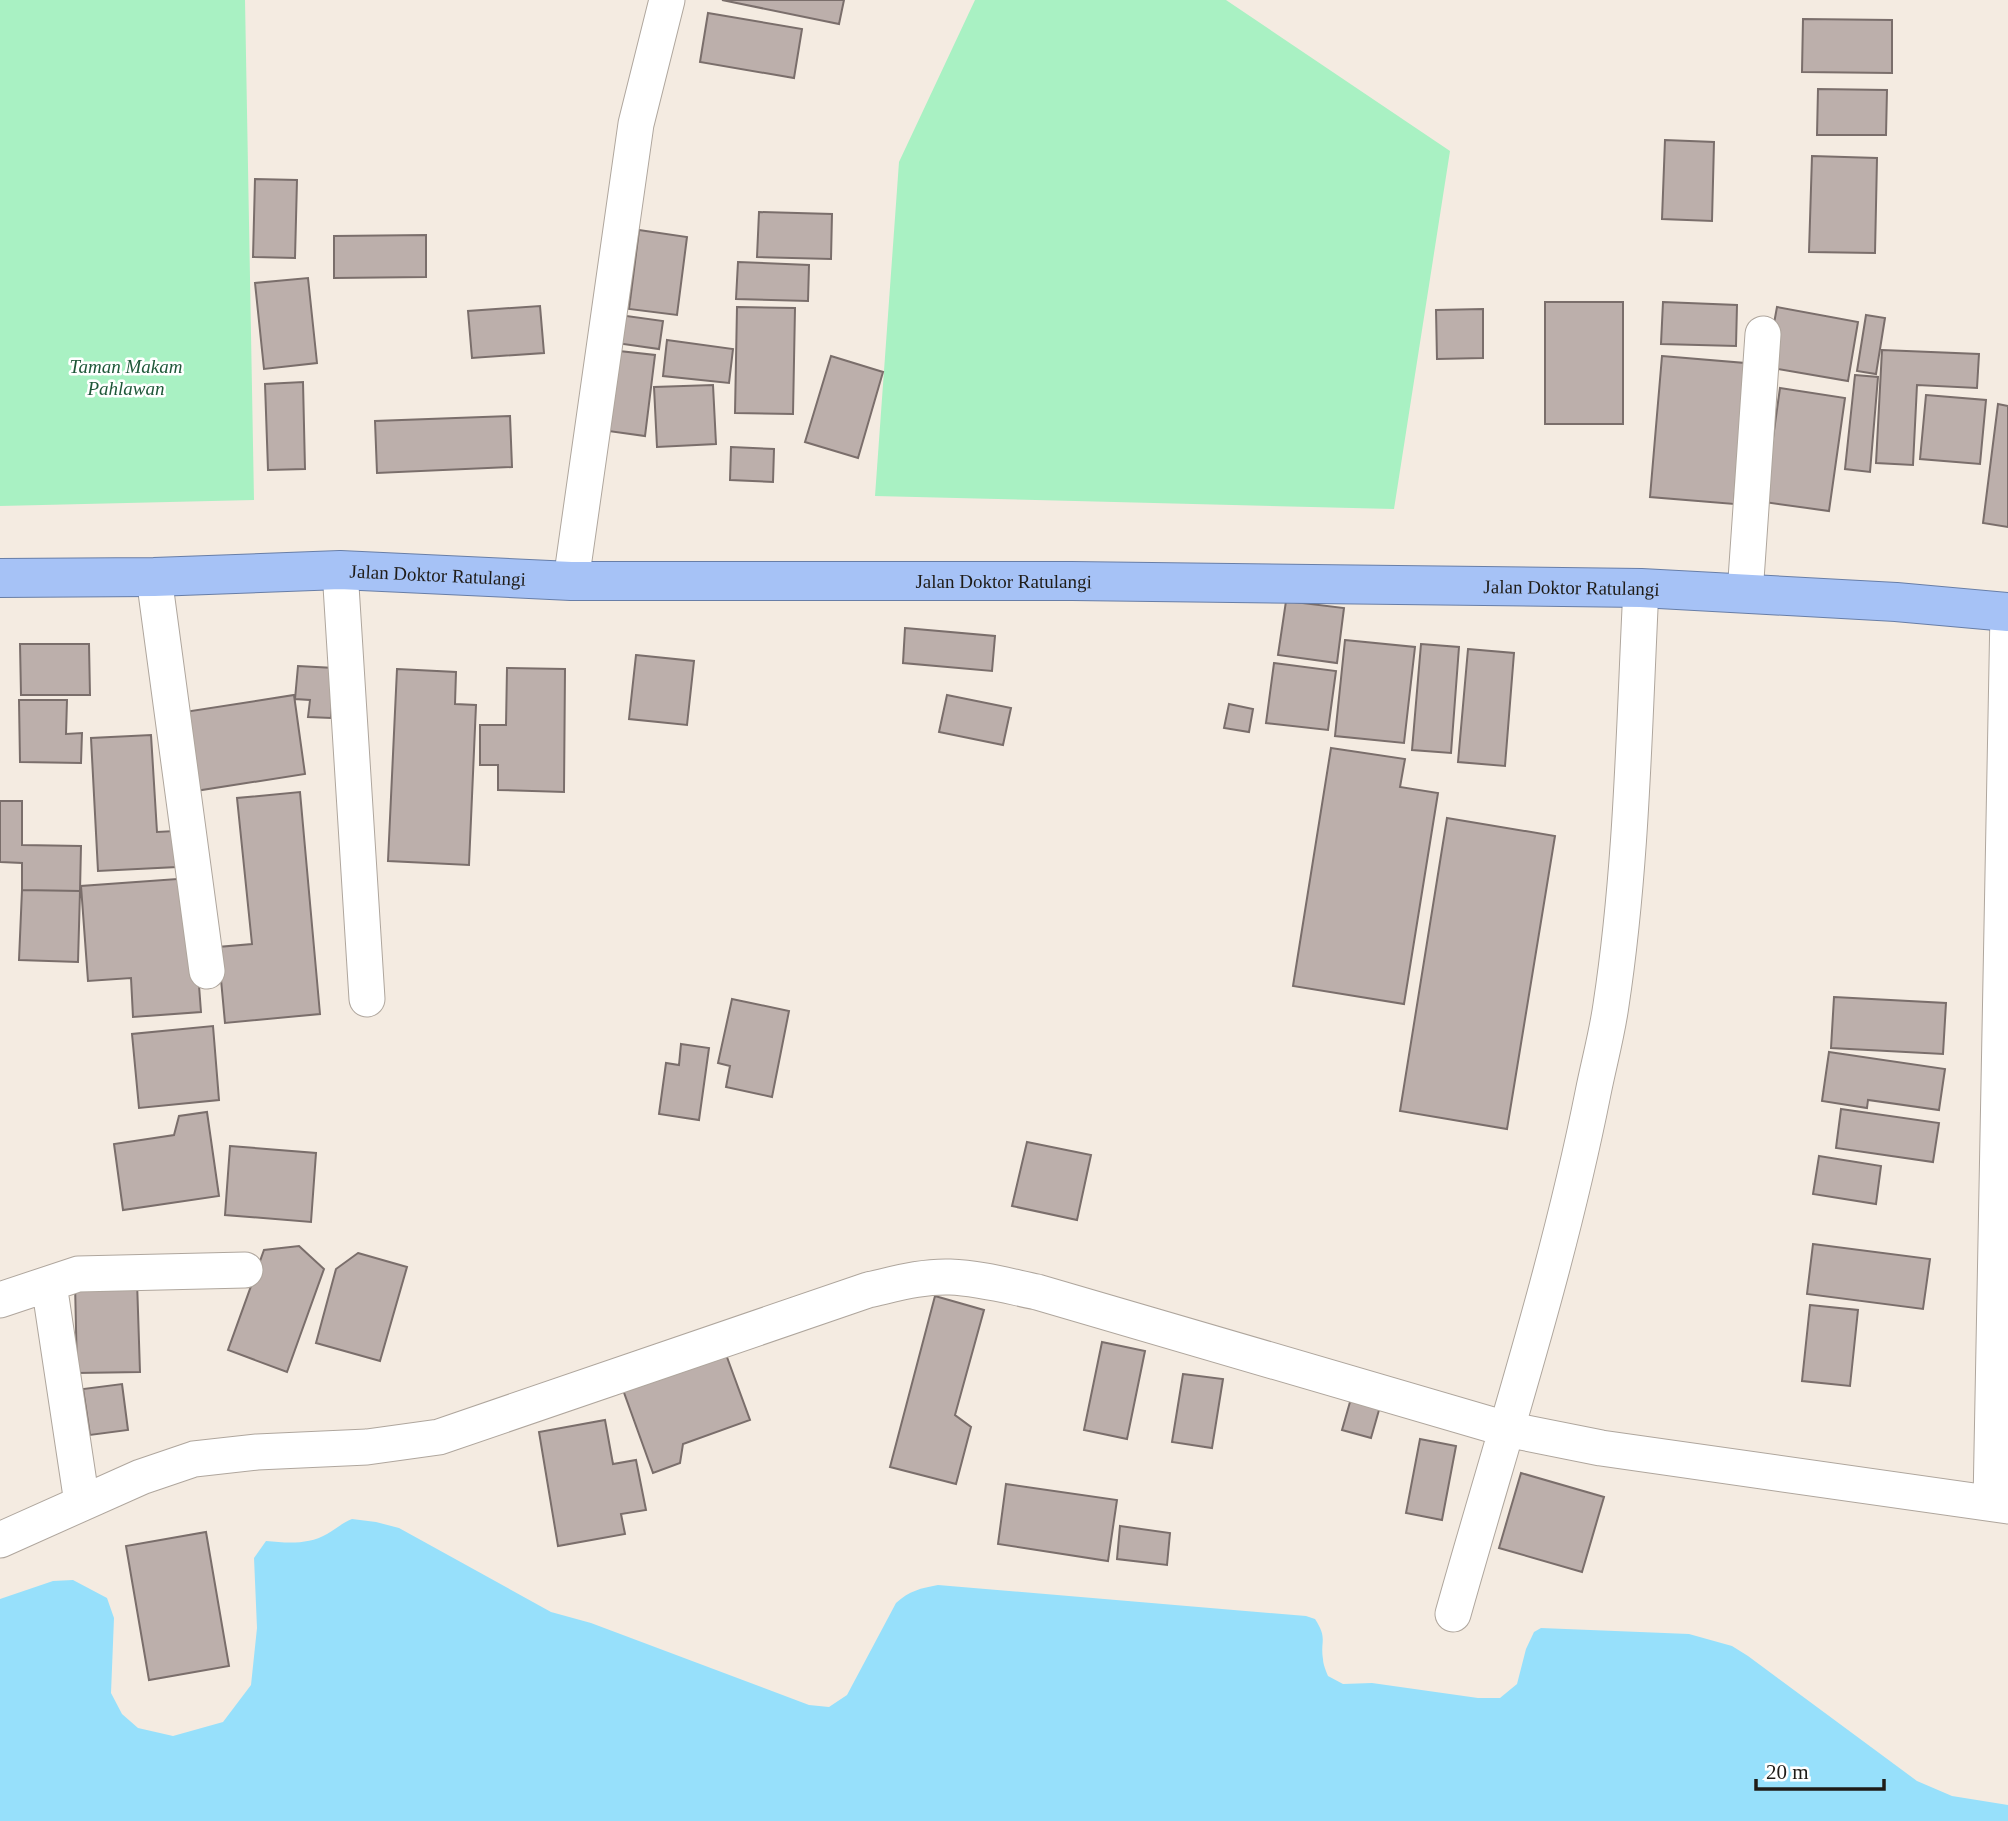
<svg xmlns="http://www.w3.org/2000/svg" width="2008" height="1821" font-family="'Times New Roman',serif">
	<rect width="100%" height="100%" fill="#f4ebe1"/>
	<path fill="#a9f1c3" d="M0 0H245L254 500 0 506Z
		M975 0H1226L1450 151 1394 509 875 496 899 162Z"/>
	<path fill="#97e0fb" d="M352 1519 376 1522 399 1528 551 1612 591 1623 809 1705 829 1707 847 1695 896 1603C909 1591 921 1588 938 1585L1306 1616 1315 1619C1328 1639 1320 1640 1323 1659 1323 1664 1326 1671 1328 1676L1343 1684 1372 1683 1478 1698H1500L1517 1684 1526 1649 1534 1632 1541 1628 1689 1634 1732 1646 1748 1656 1917 1781 1952 1796 2008 1805V1821H0V1599L53 1581 73 1580 107 1598 114 1618 111 1693 122 1714 138 1728 173 1736 223 1722 251 1685 257 1628 254 1558 266 1541C287 1543 308 1545 327 1534 336 1529 342 1523 352 1519Z"/>
	<path fill="#bcafab" stroke="#7a6e6b" stroke-width="2" d="M722 0H844L839 24Z
		M708 13 802 29 794 78 700 62Z
		M1803 19 1892 20V73L1802 72Z
		M1818 89 1887 90 1886 135H1817Z
		M1665 140 1714 142 1712 221 1662 219Z
		M1812 156 1877 158 1875 253 1809 252Z
		M255 179 297 180 295 258 253 257Z
		M759 212 832 214 831 259 757 257Z
		M639 230 687 237 677 315 629 309Z
		M426 235V277L334 278V236Z
		M738 262 809 265 808 301 736 299Z
		M308 278 317 363 264 369 255 283Z
		M1545 302H1623V424H1545Z
		M1663 302 1737 305 1736 346 1661 344Z
		M540 306 544 353 472 358 468 311Z
		M737 307 795 308 793 414 735 413Z
		M1777 307 1858 322 1848 381 1766 367Z
		M1483 309V358L1437 359 1436 310Z
		M612 314 663 321 659 349 609 342Z
		M1866 315 1885 318 1876 374 1857 371Z
		M667 340 733 349 729 383 663 376Z
		M610 350 655 355 645 436 601 430Z
		M1882 350 1979 354 1977 388 1917 385 1913 465 1876 463Z
		M831 356 883 372 858 458 805 442Z
		M1662 356 1745 363 1734 504 1650 497Z
		M1855 375 1878 377 1870 472 1845 469Z
		M303 382 305 469 268 470 265 384Z
		M713 385 716 444 657 447 654 387Z
		M1780 388 1845 398 1829 511 1764 502Z
		M1926 395 1986 400 1980 464 1920 459Z
		M1998 404 2008 406V527L1983 523Z
		M510 416 512 467 377 473 375 421Z
		M731 447 774 449 773 482 730 480Z
		M1286 601 1344 608 1337 663 1278 655Z
		M905 628 995 636 992 671 903 663Z
		M1345 640 1415 647 1404 743 1335 736Z
		M20 644H89L90 695H21Z
		M1421 644 1459 647 1451 753 1412 750Z
		M1468 649 1514 653 1505 766 1458 762Z
		M636 655 694 661 687 725 629 719Z
		M1274 663 1336 671 1328 730 1266 723Z
		M298 666 334 668 331 718 308 717 310 700 295 699Z
		M507 668 565 669 564 792 498 790V765H480V725H506Z
		M397 669 456 672 455 704 476 705 469 865 388 861Z
		M294 695 305 774 189 792 178 713Z
		M947 695 1011 708 1003 745 939 732Z
		M19 700H67L66 734 82 733 81 763 20 762Z
		M1229 704 1253 709 1249 732 1224 728Z
		M151 735 157 832 175 831 177 867 98 871 91 738Z
		M1331 748 1405 759 1400 787 1438 793 1404 1004 1293 986Z
		M300 792 320 1014 225 1023 218 947 252 944 237 798Z
		M0 801H22V845L81 846 80 891 22 890V863L0 862Z
		M1447 818 1555 836 1507 1129 1400 1111Z
		M191 878 201 1012 133 1017 131 978 88 981 81 886Z
		M22 890 80 891 78 962 19 960Z
		M1834 997 1946 1003 1943 1054 1831 1048Z
		M732 999 789 1011 772 1097 726 1087 730 1066 718 1063Z
		M213 1026 219 1100 139 1108 132 1034Z
		M681 1044 709 1048 699 1120 659 1114 666 1063 679 1065Z
		M1829 1052 1945 1069 1939 1110 1868 1100 1867 1108 1822 1101Z
		M1841 1109 1939 1123 1933 1162 1836 1148Z
		M207 1112 219 1196 123 1210 114 1144 174 1135 179 1116Z
		M1027 1142 1091 1155 1077 1220 1012 1206Z
		M230 1146 316 1153 311 1222 225 1215Z
		M1819 1156 1881 1166 1876 1204 1813 1194Z
		M1813 1244 1930 1259 1923 1309 1807 1294Z
		M299 1246 324 1269 287 1372 228 1350 264 1250Z
		M358 1253 407 1267 380 1361 316 1343 336 1269Z
		M137 1281 140 1372 77 1373 75 1283Z
		M935 1296 984 1310 955 1415 971 1427 956 1484 890 1467Z
		M1810 1305 1858 1310 1850 1386 1802 1381Z
		M1102 1342 1145 1351 1127 1439 1084 1430Z
		M724 1349 750 1420 683 1444 680 1463 653 1473 622 1387Z
		M1183 1374 1223 1379 1212 1448 1172 1442Z
		M122 1384 128 1430 90 1435 83 1389Z
		M1354 1388 1383 1396 1371 1438 1342 1430Z
		M605 1420 613 1464 636 1460 646 1510 621 1514 625 1534 558 1546 539 1432Z
		M1420 1439 1456 1446 1442 1520 1406 1513Z
		M1521 1473 1604 1497 1582 1572 1499 1548Z
		M1006 1484 1117 1500 1108 1561 998 1544Z
		M1120 1526 1170 1533 1167 1565 1117 1559Z
		M206 1532 229 1666 149 1680 126 1546Z"/>
	<g fill="none" stroke-linecap="round" stroke-linejoin="round">
		<defs>
			<path id="minor" d="M340 570 367 999
				M154 577 207 971
				M571 581 636 124 667 0
				M1745 594 1763 334
				M49 1284 82 1503
				M0 1300 78 1274 245 1270
				M1991 1503 2008 612
				M0 1540 141 1477 194 1459 257 1452 367 1447 439 1437 868 1290C895 1284 922 1276 950 1277 979 1278 1008 1286 1037 1292L1506 1429 1601 1448 2008 1506
				M1453 1614C1502 1440 1558 1269 1593 1093 1599 1063 1607 1034 1611 1005 1632 867 1634 727 1641 588"/>
			<g id="trunk">
				<path id="s1" d="M0 578 154 577 340 570 571 581H1072L1641 588 1896 602 2008 612"/>
			</g>
		</defs>
		<use href="#minor" stroke="#afa69d" stroke-width="37"/>
		<use href="#trunk" stroke="#687ea7" stroke-width="40"/>
		<use href="#minor" stroke="#fff" stroke-width="35"/>
		<use href="#trunk" stroke="#a6c2f6" stroke-width="38"/>
	</g>
	<g text-anchor="middle" stroke-width="5" stroke-linejoin="round" paint-order="stroke">
		<g font-size="19" font-style="italic" fill="#1e5738" stroke="#fff">
			<text x="126" y="373">Taman Makam<tspan x="126" dy="22">Pahlawan</tspan></text>
		</g>
		<g font-size="19" fill="#1f1c18" stroke="#fff">
			<text dy="7" stroke="none"><textPath href="#s1" startOffset="438">Jalan Doktor Ratulangi</textPath></text>
			<text dy="7" stroke="none"><textPath href="#s1" startOffset="1004">Jalan Doktor Ratulangi</textPath></text>
			<text dy="7" stroke="none"><textPath href="#s1" startOffset="1572">Jalan Doktor Ratulangi</textPath></text>
		</g>
	</g>
	<path d="M1756 1779v10h128v-10" fill="none" stroke="#1f1c18" stroke-width="3.5"/>
	<text x="1766" y="1779" font-size="21" fill="#1f1c18" stroke="#ffffff" stroke-width="5" paint-order="stroke">20 m</text>
</svg>
